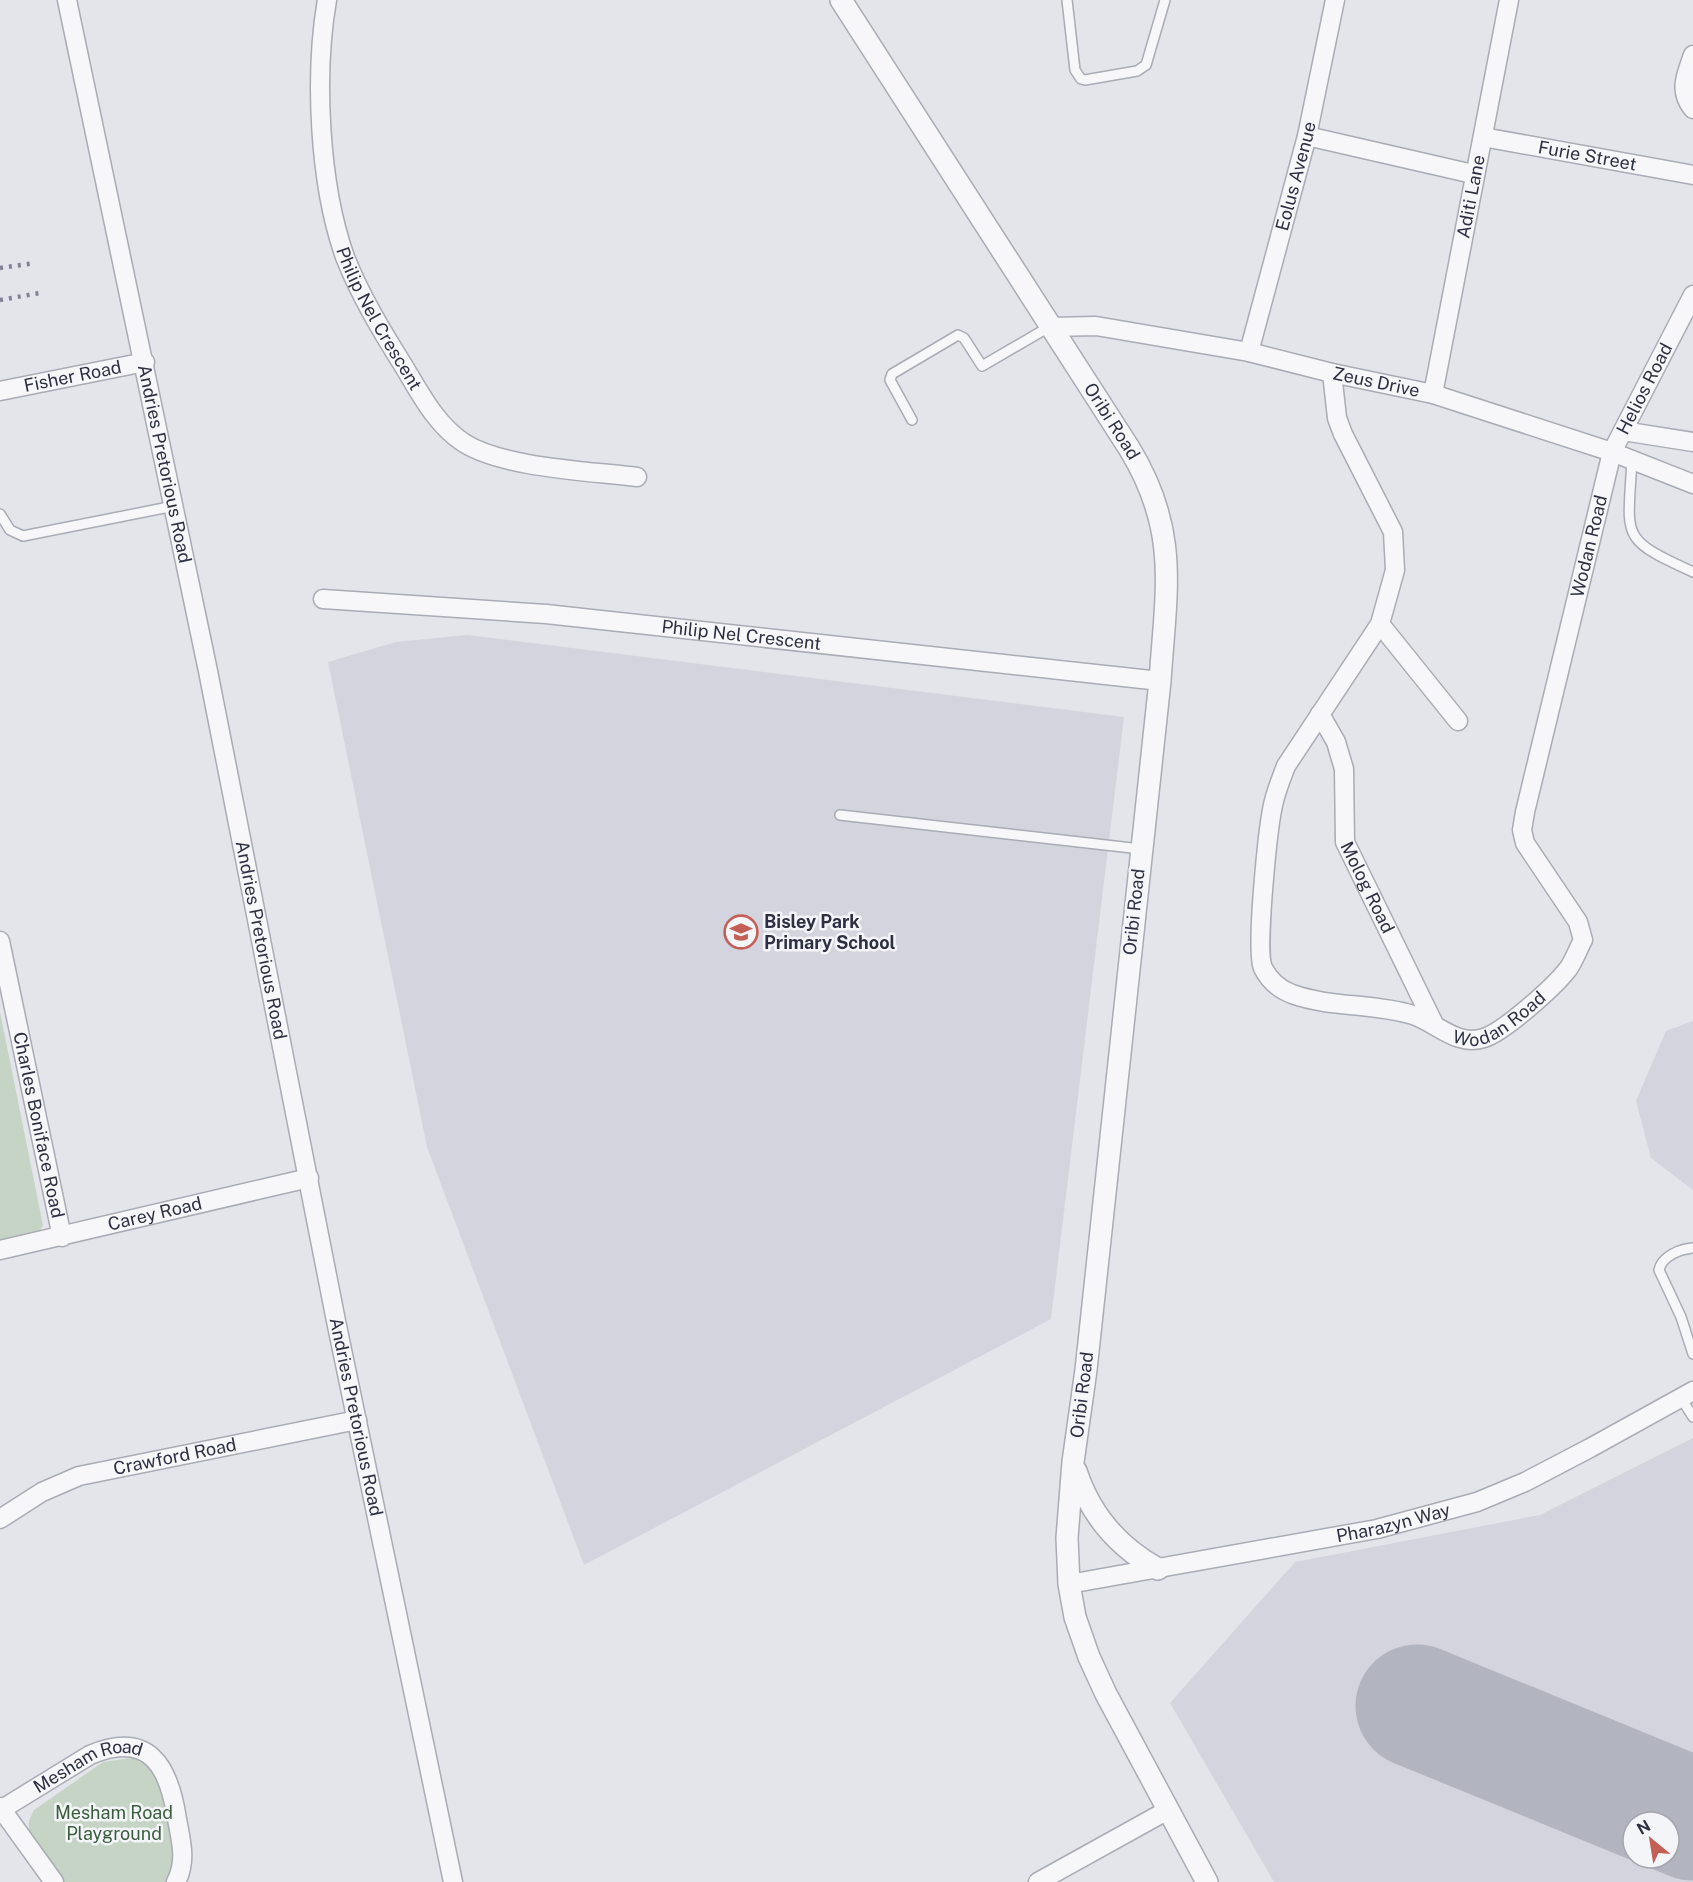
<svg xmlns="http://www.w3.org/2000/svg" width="1693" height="1882" font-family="'Public Sans',sans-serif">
	<rect width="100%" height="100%" fill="#e4e5eb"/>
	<path fill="#d3d4dd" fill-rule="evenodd" d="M467 635 1124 717 1051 1319 584 1565 427 1147 328 662 396 642Z
		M1693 1021V1190L1651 1158 1636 1101 1666 1031Z
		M1693 1438V1882H1274L1170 1703 1295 1562 1540 1515ZM1633 1822H1669V1858H1633Z"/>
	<path fill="#c6d4c6" d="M0 1012 43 1225 37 1236 0 1240Z
		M138 1757 155 1767 165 1789 179 1862 170 1882H63L29 1831V1821L34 1810 103 1762Z"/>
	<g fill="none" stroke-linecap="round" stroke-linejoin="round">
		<path stroke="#b2b4bf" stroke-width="123" d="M1417 1706 1693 1819"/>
		<defs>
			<path id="service" d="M1067 0 1075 70 1081 79 1085 80 1137 71 1146 65 1165 0
				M912 420 890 380 892 374 958 335 964 338 982 366 1049 327
				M1632 459C1628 538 1618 538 1693 572
				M0 514 10 530 23 536 174 506
				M840 815 1141 849
				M1693 1248C1680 1249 1662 1256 1659 1270L1681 1317 1693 1354
				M1681 1398 1693 1417"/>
			<g id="minor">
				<path id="s1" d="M67 0 208 671 336 1321 453 1882"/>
				<path id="s2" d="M327 0C314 75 319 184 345 257 360 295 381 330 403 365 420 393 436 425 464 443 504 468 589 471 637 477"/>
				<path d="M1693 55C1686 75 1678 91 1693 109"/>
				<path d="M1307 136 1473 174"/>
				<path id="s3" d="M1483 137 1693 175"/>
				<path id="s4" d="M1049 327 1096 326 1249 352 1332 373 1433 394 1612 452 1693 484"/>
				<path id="s5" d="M1249 352 1307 136 1335 0"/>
				<path d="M1332 373 1337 418 1343 434 1393 532 1395 570 1380 624 1458 721"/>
				<path id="s6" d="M0 391 145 362"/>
				<path id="s7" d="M1433 394 1509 0"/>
				<path d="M1623 431 1693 442"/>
				<path id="s8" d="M323 599 546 614 1160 681"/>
				<path id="s9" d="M1380 624 1286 766C1281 779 1276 791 1273 805 1268 828 1255 951 1263 968 1269 980 1279 989 1292 994 1331 1008 1374 1003 1413 1015 1437 1023 1457 1047 1484 1038 1505 1031 1554 987 1568 969 1574 961 1578 949 1583 940L1578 922 1525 843 1522 830 1525 812 1612 452 1693 295"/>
				<path id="s10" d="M1320 714 1336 742 1344 769 1345 842 1433 1022"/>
				<path id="s11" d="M0 941 62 1237"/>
				<path id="s12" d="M0 1250 309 1178"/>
				<path id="s13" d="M0 1519 42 1492 79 1476 357 1420"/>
				<path id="s14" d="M1069 1584 1377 1529 1477 1502 1525 1482 1590 1448 1693 1391"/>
				<path d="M0 1807 54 1882"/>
				<path id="s15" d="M2 1809 90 1755C149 1730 169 1766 177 1819 181 1841 187 1861 176 1882"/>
				<path d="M1038 1882 1168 1810"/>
			</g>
			<g id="tertiary">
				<path id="s16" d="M841 0 1129 448C1180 531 1166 590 1160 681L1086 1370 1073 1462 1067 1538 1069 1584 1075 1617 1089 1657 1106 1694 1207 1882"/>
				<path d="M1076 1471C1090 1514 1118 1547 1158 1569"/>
			</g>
		</defs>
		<use href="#service" stroke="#a9abb5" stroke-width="12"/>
		<use href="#minor" stroke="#a9abb5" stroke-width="21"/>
		<use href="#tertiary" stroke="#a9abb5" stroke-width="24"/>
		<use href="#service" stroke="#f7f7f9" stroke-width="9"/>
		<use href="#minor" stroke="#f7f7f9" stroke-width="18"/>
		<use href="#tertiary" stroke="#f7f7f9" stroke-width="21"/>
		<path stroke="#7f8293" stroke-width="4.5" stroke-dasharray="3 6" stroke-linecap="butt" d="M0 268 35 263
			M0 300 40 293"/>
	</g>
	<defs>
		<symbol id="school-ring" viewBox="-11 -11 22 22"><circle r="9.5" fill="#f4f5f8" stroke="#c45f55" stroke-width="1.5"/><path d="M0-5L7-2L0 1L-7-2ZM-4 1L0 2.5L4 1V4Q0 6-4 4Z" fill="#c45f55"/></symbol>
	</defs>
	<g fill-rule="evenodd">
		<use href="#school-ring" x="722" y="913" width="38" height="38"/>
	</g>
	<g text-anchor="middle" stroke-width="5" stroke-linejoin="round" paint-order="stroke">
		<g font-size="18" fill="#2d3042" stroke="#f4f5f8">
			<text dy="6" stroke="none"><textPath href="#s3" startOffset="106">Furie Street</textPath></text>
			<text dy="6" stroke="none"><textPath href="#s5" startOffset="182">Eolus Avenue</textPath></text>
			<text dy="6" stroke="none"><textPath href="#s7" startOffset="201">Aditi Lane</textPath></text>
			<text dy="6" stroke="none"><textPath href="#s2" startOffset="330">Philip Nel Crescent</textPath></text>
			<text dy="6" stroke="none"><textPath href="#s6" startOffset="74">Fisher Road</textPath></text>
			<text dy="6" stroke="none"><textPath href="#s4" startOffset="333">Zeus Drive</textPath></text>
			<text dy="6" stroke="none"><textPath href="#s9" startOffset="1344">Helios Road</textPath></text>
			<text dy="6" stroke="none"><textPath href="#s16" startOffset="501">Oribi Road</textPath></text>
			<text dy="6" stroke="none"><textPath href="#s1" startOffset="474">Andries Pretorious Road</textPath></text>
			<text dy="6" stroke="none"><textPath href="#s9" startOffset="1176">Wodan Road</textPath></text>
			<text dy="6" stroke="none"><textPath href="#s8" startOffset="420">Philip Nel Crescent</textPath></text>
			<text dy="6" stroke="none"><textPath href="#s10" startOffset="184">Molog Road</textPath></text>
			<text transform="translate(1134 912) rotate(-84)" y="6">Oribi Road</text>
			<text dy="6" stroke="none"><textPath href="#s1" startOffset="960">Andries Pretorious Road</textPath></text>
			<text dy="6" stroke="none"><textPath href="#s9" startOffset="636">Wodan Road</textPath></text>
			<text dy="6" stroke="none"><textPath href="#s11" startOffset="188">Charles Boniface Road</textPath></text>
			<text dy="6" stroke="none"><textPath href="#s12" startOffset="159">Carey Road</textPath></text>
			<text transform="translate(1082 1395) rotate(-83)" y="6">Oribi Road</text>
			<text dy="6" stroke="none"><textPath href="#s1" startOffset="1446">Andries Pretorious Road</textPath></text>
			<text dy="6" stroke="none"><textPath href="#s13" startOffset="188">Crawford Road</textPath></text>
			<text dy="6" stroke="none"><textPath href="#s14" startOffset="330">Pharazyn Way</textPath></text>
			<text dy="6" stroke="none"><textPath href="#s15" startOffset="98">Mesham Road</textPath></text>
		</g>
		<g font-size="18" font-weight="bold" fill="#2d3042" stroke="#f4f5f8" text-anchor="start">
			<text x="764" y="928">Bisley Park<tspan x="764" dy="21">Primary School</tspan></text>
		</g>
		<g font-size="18" fill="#3b5d3d" stroke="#f4f5f8">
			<text x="114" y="1819">Mesham Road<tspan x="114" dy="21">Playground</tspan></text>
		</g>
	</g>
	<g transform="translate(1651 1840) rotate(330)"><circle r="28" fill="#f4f5f8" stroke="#a4a6af" stroke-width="1.5"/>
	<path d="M0-4.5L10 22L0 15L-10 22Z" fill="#c45f55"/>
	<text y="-9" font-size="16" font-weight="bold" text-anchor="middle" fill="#2d3042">N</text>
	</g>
</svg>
